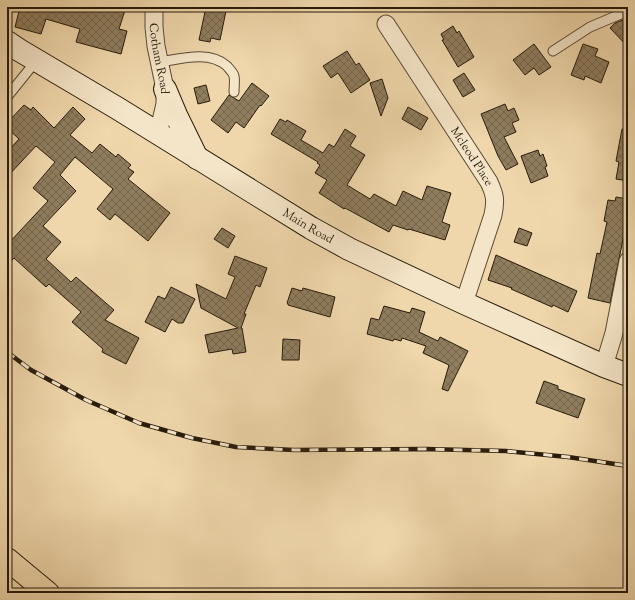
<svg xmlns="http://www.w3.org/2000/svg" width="635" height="600" font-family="'Sorts Mill Goudy',serif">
	<defs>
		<pattern id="building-cross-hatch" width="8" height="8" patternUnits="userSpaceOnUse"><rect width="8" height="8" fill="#8f7d5e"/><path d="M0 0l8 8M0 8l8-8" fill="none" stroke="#75664c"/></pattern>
	</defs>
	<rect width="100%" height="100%" fill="#efd7ab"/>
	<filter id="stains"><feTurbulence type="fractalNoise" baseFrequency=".005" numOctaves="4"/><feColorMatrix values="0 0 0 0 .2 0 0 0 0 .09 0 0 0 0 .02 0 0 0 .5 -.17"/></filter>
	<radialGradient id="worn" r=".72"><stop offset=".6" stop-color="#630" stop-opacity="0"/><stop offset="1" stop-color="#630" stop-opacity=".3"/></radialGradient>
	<path fill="url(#building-cross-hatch)" stroke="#271b0b" d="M16 7H126L119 29 127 31 121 54 76 42 80 29 46 19 41 34 15 27 19 11 16 10Z
		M206 7 226 11 220 40 211 38 210 42 199 40Z
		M628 18V47L610 28 615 23Z
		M453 26 457 33 459 31 474 57 458 67 442 40H444L441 34Z
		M534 44 551 67 539 75 534 68 525 75 513 60Z
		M583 44 598 49 595 56 609 62 601 83 585 76 584 80 571 75Z
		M347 51 356 65 359 63 370 80 351 93 338 73 331 78 323 66Z
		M464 73 475 90 463 97 453 80Z
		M382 79 388 98 381 116 370 83Z
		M252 83 269 96 261 106 260 105 244 128 236 122 228 133 211 120 229 95 239 101Z
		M206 85 210 101 198 104 194 88Z
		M505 104 508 111 514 108 519 120 512 123 516 132 504 137 518 164 506 170 498 156 481 114Z
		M24 105 31 110 33 107 54 128 73 107 85 119 70 135 92 153 100 144 116 157 118 154 131 165 128 168 134 172 128 179 170 213 148 241 115 214 110 220 97 209 113 189 75 157 60 175 76 191 43 226 61 242 46 259 71 282 76 277 114 310 105 320 139 338 126 364 102 352 103 349 72 322 81 312 49 284 46 287 14 258 7 266V245L33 217 48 201 33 188 55 162 36 146 7 177V152L19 139 7 128V123Z
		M408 107 428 118 421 130 402 119Z
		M280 119 286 122 287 120 306 131 301 140 323 153 329 144 334 147 345 129 356 136 350 146 365 155 347 185 370 199 374 194 396 206 403 191 422 200 427 186 451 193 442 222 450 225 445 240 409 229 408 230 393 225 389 232 345 208 344 209 319 193 327 180 315 173 320 165 317 163 318 162 271 134Z
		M622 129 628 130V181L616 179 619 162 616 161Z
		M538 150 540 156 543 154 547 166 545 167 548 176 531 183 521 156Z
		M616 197 628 199V215L610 303 588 298 597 253 600 254 607 222 604 221 608 200 615 201Z
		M222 228 235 236 228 248 214 239Z
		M519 228 532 233 527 246 514 242Z
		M496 255 577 291 568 312 553 305 552 307 527 296 511 289 512 288 488 280Z
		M235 256 267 268 260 287 256 285 244 314H246L241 328H242L246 352 233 354 232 349 209 353 205 335 238 328 201 308 196 284 226 299 235 277 228 274Z
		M171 287 195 299 183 323H178L172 319 165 332 145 322 158 296 165 299Z
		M292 288 302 291 303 288 335 297 330 317 288 305V304L287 303Z
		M384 306 410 313 412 308 425 312 419 332 438 341 440 337 468 351 448 391 442 389 449 365 423 353 426 346 402 338 401 341 394 339 393 341 367 334 371 318 379 320Z
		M283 339 300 340 299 360H282Z
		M544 381 558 386V389L585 399 578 418 536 403Z"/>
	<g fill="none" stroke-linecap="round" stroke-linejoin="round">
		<defs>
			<path id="lane" d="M553 51 590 27 628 11
				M160 62C180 59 209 50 227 66 229 69 233 72 234 76 235 81 234 87 234 92
				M7 97 36 61"/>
			<g id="street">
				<path id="s1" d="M154 7V27L156 46 165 89V104L158 134"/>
				<path id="s2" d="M386 24 489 182C495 195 496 200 493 215L464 303"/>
				<path d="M604 366 614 333 628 261"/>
			</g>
			<g id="secondary">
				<path id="s3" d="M7 42 19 50 117 108 311 228 349 249 464 303 604 366 628 375"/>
				<path d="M165 89 176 115 197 158"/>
			</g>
			<path id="highway" d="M7 559 48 593"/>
		</defs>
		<use href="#lane" stroke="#594a33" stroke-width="11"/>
		<use href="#street" stroke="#594a33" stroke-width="19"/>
		<use href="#secondary" stroke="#271b0b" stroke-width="24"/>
		<use href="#highway" stroke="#271b0b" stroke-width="24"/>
		<use href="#lane" stroke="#f5e5c8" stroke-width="9"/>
		<use href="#street" stroke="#f5e5c8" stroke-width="17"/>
		<use href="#secondary" stroke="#f5e5c8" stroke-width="22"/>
		<use href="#highway" stroke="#efd7ab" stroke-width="22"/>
		<defs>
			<path id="rail" d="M7 352 31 370 86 400 139 423 192 438 236 447 294 450 425 449 506 451 568 457 628 466"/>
		</defs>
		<use href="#rail" stroke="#271b0b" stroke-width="4.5"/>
		<use href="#rail" stroke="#f5e5c8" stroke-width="3" stroke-dasharray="9" stroke-linecap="butt"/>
	</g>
	<g text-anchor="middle" stroke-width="3.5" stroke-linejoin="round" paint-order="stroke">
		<g font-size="12" fill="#271b0b" stroke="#f5e5c8">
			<text dy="4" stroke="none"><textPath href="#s1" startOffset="52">Cotham Road</textPath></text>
			<text dy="4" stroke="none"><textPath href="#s2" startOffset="158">Mcleod Place</textPath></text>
			<text dy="4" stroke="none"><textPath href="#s3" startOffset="353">Main Road</textPath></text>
		</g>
	</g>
	<rect width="635" height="600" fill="none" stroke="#efd7ab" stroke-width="24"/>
	<rect x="8" y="8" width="619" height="584" fill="none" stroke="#271b0b" stroke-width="2"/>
	<rect x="12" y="12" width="611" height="576" fill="none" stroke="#271b0b"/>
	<rect width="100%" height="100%" filter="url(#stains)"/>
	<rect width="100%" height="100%" fill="url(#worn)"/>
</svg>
